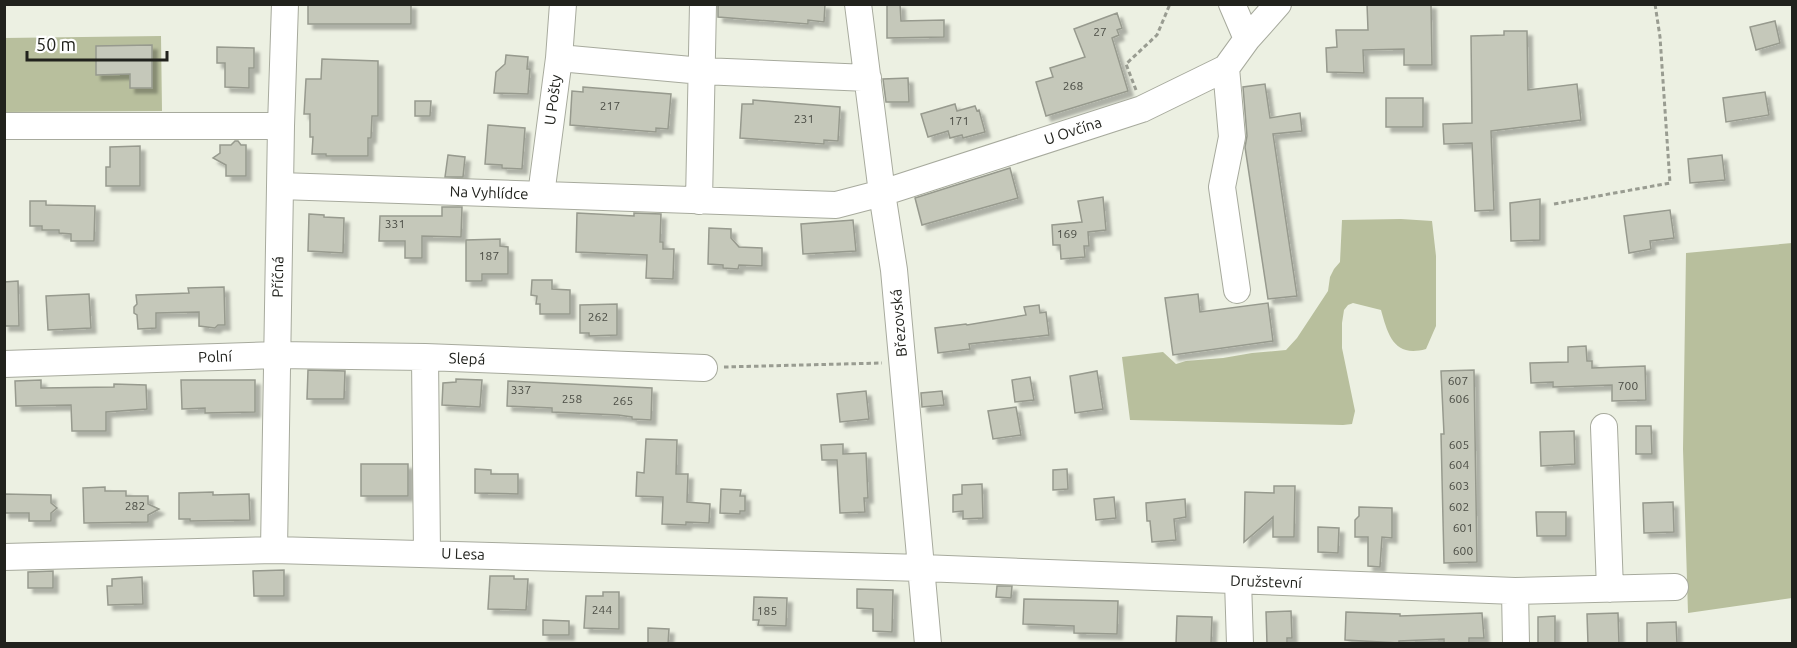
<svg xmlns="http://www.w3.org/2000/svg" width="1797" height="648" font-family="Ubuntu,sans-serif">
	<defs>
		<filter id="shadow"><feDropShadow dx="5" dy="5" stdDeviation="1.5" flood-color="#0004"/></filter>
	</defs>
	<rect width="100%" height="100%" fill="#ecf0e2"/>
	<path fill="#b8bf9d" d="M161 36 162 111 5 112 4 38Z
		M1401 219 1432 221 1436 256V326L1426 349C1394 358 1388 335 1381 310L1353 303 1348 305 1344 310 1342 323V348L1355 411 1352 424 1343 425 1130 420 1122 357 1163 352 1176 364 1186 361 1223 358 1252 353 1286 350 1297 338 1328 291 1330 277 1334 269 1340 262 1342 220Z
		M1792 243V598L1688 613 1683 449 1686 253Z"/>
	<path fill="#c5c8ba" stroke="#979a8e" stroke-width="1.5" filter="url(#shadow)" d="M308 4H411V24H308Z
		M718 4H825L824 22 808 20V24L718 17Z
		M887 4H900L901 21 944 20V37L887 38Z
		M1367 4H1431L1432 65H1404V49L1363 50 1364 73 1327 72 1326 48 1337 47 1336 30H1368Z
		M1117 13 1122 28 1117 30 1119 35 1112 38 1128 91 1046 116 1036 82 1053 77 1050 68 1085 57 1074 29Z
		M1775 21 1780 43 1756 50 1750 27Z
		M1504 31H1527L1528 90 1577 84 1581 120 1491 131 1494 210 1475 211 1472 143 1444 144 1443 124 1472 123 1471 36 1504 35Z
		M152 45V88H130V74L96 75V46Z
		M217 47 254 48V68H249V88L225 87V63H217Z
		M506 55 528 57 527 69H530L528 94 494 93 496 72 505 64Z
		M322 59 378 61V116H372L371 138H368V156H326V154H312L313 137H310V114H304L306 79H321Z
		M908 78 909 102H886L883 79Z
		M1265 84 1270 118 1300 113 1302 131 1273 134 1297 296 1268 299 1245 147 1247 136 1243 87Z
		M583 87 671 94 668 129 656 128V132L570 125 572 91 583 92Z
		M1765 92 1769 115 1726 122 1723 98Z
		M1386 98H1423V127H1386Z
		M753 100 840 107 838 141 824 140V144L740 138 742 104H753Z
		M415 101H431L430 116H415Z
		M955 104 957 111 975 106 977 111 979 110 985 132 963 138 962 135 950 138 948 131 928 137 921 114Z
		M488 125 525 128 522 169 502 168V165L485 164Z
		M235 141H238L241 145H246V176H226V165L213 158 220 153V145H231Z
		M140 146V186H106V167H110V147Z
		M448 155 465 157 463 177H445Z
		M1722 155 1725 180 1690 183 1688 159Z
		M1010 168 1018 198 922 225 915 198Z
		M1103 197 1106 230 1088 232 1089 246H1084L1085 257 1061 259 1060 245H1053L1052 225 1082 222 1078 201Z
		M1540 199V240L1511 241 1510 203Z
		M30 201H46V205L95 206 94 241H71V234L59 233V230H42V226H30Z
		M442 207H462L461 237 422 236V258H405V241H379L380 216H442Z
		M1670 210 1674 238 1650 241 1651 249 1629 253 1624 216Z
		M577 213 634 216V213L661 214 660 242H663V249H674L673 279 646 278 647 255 576 252Z
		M309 214 324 215V217L344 218 343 253 308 251Z
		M853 220 856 251 803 254 801 224Z
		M709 228 731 229V238L739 247 762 248V266L739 265 738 269 723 268V265L708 264Z
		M500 239V246L508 247V274H482V281H466V240Z
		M532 280H552V289L570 290V314H540V304H536L537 296 531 295Z
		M18 281 19 326H4V282Z
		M224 287 225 325H218L215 328 199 326V312L156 313V328L138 329 137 315 134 313V307L137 304 136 295 189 293 188 288Z
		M89 294 91 328 48 330 46 296Z
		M1198 294 1200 312 1268 303 1273 341 1173 355 1165 298Z
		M617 304V335L589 336V333H580V305Z
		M1039 305 1040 313 1046 312 1049 335 969 344 970 349 938 353 935 328 966 324 967 325 1026 315 1024 307Z
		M1586 346 1587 361H1592V368L1645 366 1646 400 1612 401V385L1553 387V382L1531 383 1530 363 1568 362V347Z
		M308 370 345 371 344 399H307Z
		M1474 370 1477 562 1444 563 1441 434H1444L1441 371Z
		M1097 371 1103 409 1075 413 1070 376Z
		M1030 377 1034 400 1015 402 1012 380Z
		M456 379 482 380 480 407 442 405 443 383 456 382Z
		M41 380V388L114 387V384L146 385 147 409 106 412V431H72L71 405 16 406 15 381Z
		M181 380H255V412L205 413V408L182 409Z
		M508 381 652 388 651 420 632 419V417L618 415 552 412V408L507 406Z
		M866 391 869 419 840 422 837 394Z
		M942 391 944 405 922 407 921 393Z
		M1016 407 1021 435 993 439 988 411Z
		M1636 426H1651L1652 454H1636Z
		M1574 431 1575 464 1541 466 1540 432Z
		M646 439 677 440 676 474H688L687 502 710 504 709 523 686 522V525L662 524 663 497 636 496 637 472 644 473Z
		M843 444V454L866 453 868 498H864L865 512 840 513 837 460H822L821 445Z
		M361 464H408V496H361Z
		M475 469 491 470V474H518V494L475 493Z
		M1067 469 1068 489 1053 490V470Z
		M982 484 983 518 963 519V511L953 512V495L962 494V485Z
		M1274 486H1295L1294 537H1273V517L1244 542 1245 492 1274 493Z
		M105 487V491H126V496H148V504L159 509 148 515V522L84 523 83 488Z
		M721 489 741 490 740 496H745V511H740V514L720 513Z
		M213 492V495L249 494 250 520 190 521V519H179V493Z
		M4 494 51 495V503L57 508 51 513V521H29V513H4Z
		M1114 497 1116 518 1096 520 1094 499Z
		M1185 499 1186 517 1174 519 1176 540 1152 542 1150 521H1147L1146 503Z
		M1673 502 1674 532 1644 533 1643 503Z
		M1359 507 1392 508V538L1382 537 1380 567 1368 566V537H1355V520L1359 516Z
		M1536 512H1566V536H1537Z
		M1318 527 1339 528 1338 553 1318 552Z
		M284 570V596H254L253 571Z
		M53 571V588H28V572Z
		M490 576H514V579H528L526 610 488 609Z
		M142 577 143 604 108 605 107 586H112V579Z
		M997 586H1012L1011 598 996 597Z
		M857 589 893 590 892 632 873 631V609L857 608Z
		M603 592H619V629L584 628 586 596H603Z
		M754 597 787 598 786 626 758 625 759 620H753Z
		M1024 599 1118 601 1117 634 1074 633V626L1023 624Z
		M1291 611 1292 638H1287V644H1267L1266 612Z
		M1346 612 1400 614V616L1482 613 1484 638H1469V644H1444V639L1399 641V643L1345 640Z
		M1618 613 1619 644H1588L1587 614Z
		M1177 616 1212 617 1211 644H1176Z
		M1555 616V644H1538V617Z
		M543 620 569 621V635H543Z
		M1676 622 1677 644H1647V623Z
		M648 628 669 629 668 644H648Z"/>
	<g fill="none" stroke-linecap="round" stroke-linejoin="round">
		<defs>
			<path id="minor" d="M858 4 882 193 894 270 928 644
				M1232 4 1247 39
				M559 58 702 71 868 78
				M1226 68 1232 137 1222 187 1237 290
				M4 126H281
				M280 186 836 205 882 193 1142 109 1226 68 1247 39 1278 4
				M541 195 559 58 563 4
				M699 201 703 4
				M425 357 427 553
				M4 364 277 355 425 357 704 368
				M1604 427 1610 589
				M274 550 281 126 285 4
				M4 557 274 550 922 568 1515 591 1675 587
				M1238 581 1240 644
				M1515 591 1516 644"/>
		</defs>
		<use href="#minor" stroke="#a7aa9d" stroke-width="28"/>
		<path stroke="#999c91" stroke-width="3" stroke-dasharray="4.5 3" stroke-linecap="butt" d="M1136 90 1126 64 1157 35 1170 4
			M1554 204 1670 183 1660 37 1655 4
			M724 367 882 363"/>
		<use href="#minor" stroke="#fff" stroke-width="26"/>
	</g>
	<g text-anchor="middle" stroke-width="5" stroke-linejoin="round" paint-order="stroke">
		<g font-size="12" fill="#4a4c44">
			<text x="1100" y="36">27</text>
			<text x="1073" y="90">268</text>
			<text x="610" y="110">217</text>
			<text x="804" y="123">231</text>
			<text x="959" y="125">171</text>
			<text x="395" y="228">331</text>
			<text x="1067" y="238">169</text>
			<text x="489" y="260">187</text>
			<text x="598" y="321">262</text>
			<text x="1458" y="385">607</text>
			<text x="1628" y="390">700</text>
			<text x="521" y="394">337</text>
			<text x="572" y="403">258</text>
			<text x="1459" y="403">606</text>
			<text x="623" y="405">265</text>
			<text x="1459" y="449">605</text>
			<text x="1459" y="469">604</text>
			<text x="1459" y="490">603</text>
			<text x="135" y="510">282</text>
			<text x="1459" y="511">602</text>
			<text x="1463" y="532">601</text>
			<text x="1463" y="555">600</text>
			<text x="602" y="614">244</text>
			<text x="767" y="615">185</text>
		</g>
		<g font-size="15" fill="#21221d" stroke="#fff">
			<text transform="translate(553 100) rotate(-83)" y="5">U Pošty</text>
			<text transform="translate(1073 131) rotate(-18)" y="5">U Ovčína</text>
			<text transform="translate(489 193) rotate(2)" y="5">Na Vyhlídce</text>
			<text transform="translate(278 277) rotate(-89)" y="5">Příčná</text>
			<text transform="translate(899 323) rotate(-95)" y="5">Březovská</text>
			<text transform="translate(215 357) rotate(-2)" y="5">Polní</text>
			<text transform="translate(467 359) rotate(2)" y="5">Slepá</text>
			<text transform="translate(463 554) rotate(2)" y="5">U Lesa</text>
			<text transform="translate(1266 582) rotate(2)" y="5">Družstevní</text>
		</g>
	</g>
	<rect width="1797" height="648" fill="none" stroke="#21221d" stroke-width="12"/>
	<path d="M27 51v9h140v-9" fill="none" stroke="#21221d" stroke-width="3"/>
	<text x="36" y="51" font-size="18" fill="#21221d" stroke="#ffffff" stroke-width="4.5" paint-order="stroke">50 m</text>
</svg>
